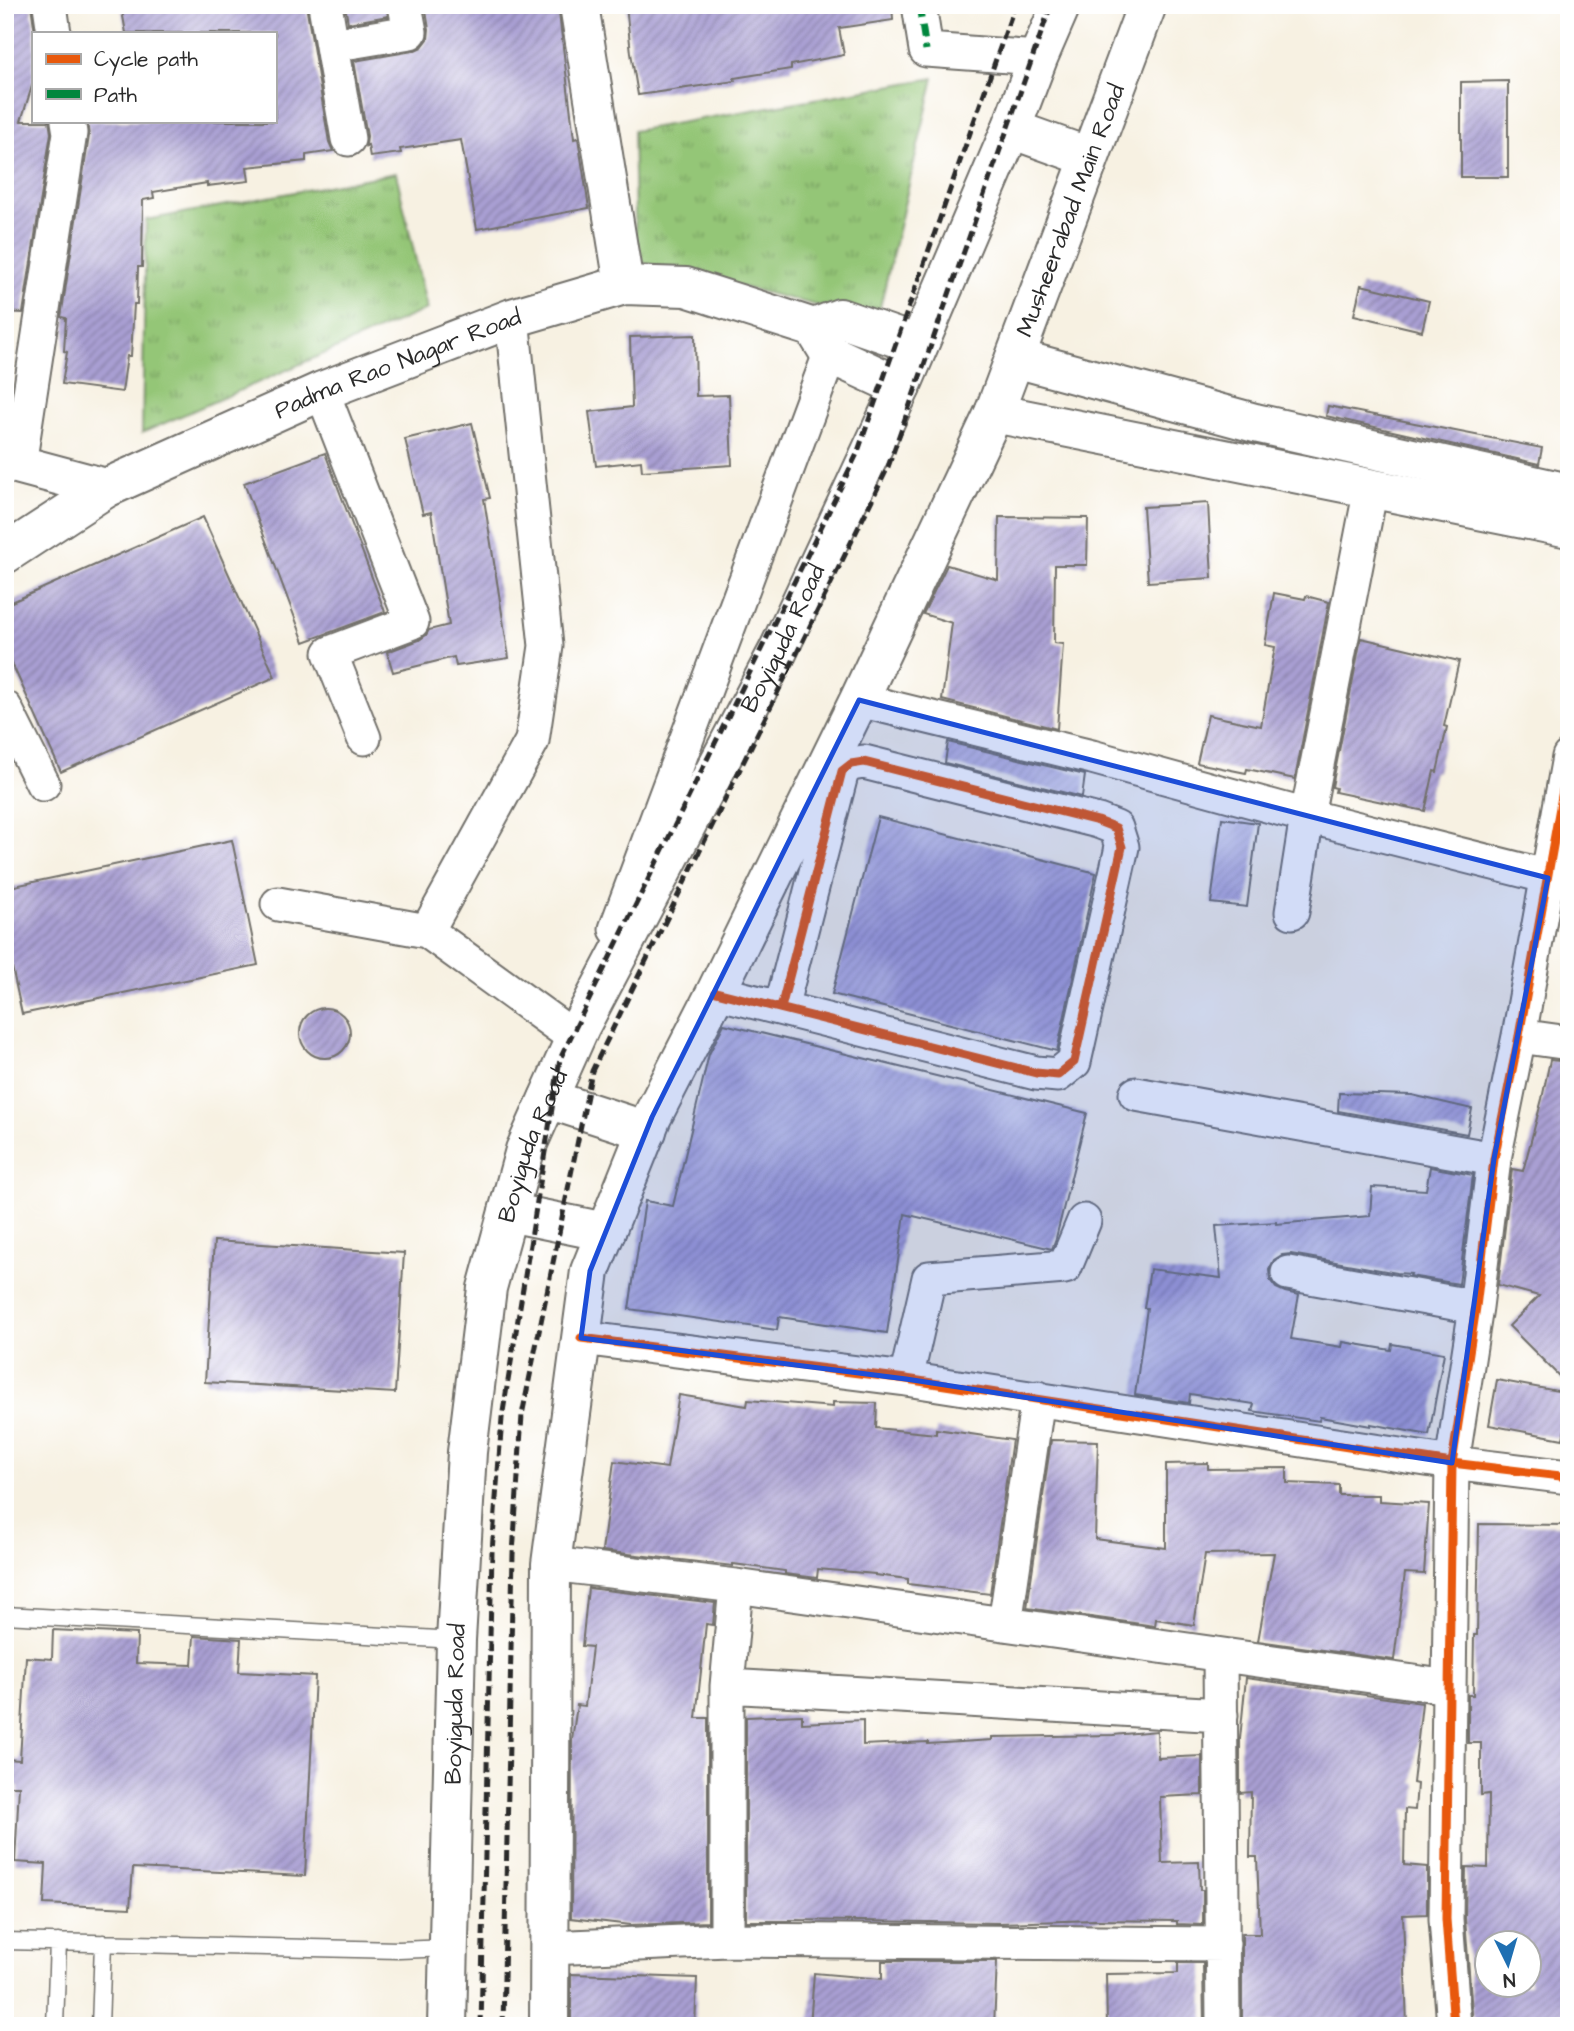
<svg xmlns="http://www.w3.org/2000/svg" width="1574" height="2031" font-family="'Architects Daughter',sans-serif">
	<defs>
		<pattern id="grass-tufts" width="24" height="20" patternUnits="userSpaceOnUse" patternTransform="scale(1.75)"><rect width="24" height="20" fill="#94c677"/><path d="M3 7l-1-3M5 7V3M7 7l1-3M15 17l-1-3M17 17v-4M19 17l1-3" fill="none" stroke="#79a162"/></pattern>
		<pattern id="building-hatch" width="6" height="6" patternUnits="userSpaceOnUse" patternTransform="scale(1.75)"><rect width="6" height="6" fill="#a99fd3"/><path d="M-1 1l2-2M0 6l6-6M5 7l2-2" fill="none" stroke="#8a82ab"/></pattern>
	</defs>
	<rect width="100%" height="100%" fill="#fff"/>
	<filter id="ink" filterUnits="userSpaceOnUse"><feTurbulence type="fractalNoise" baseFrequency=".0143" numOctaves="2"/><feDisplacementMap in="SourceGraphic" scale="14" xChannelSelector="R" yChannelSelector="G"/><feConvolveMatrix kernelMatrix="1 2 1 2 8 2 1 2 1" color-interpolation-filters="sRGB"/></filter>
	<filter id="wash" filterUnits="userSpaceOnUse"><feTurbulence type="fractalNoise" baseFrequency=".00686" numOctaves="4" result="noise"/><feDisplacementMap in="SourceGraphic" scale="28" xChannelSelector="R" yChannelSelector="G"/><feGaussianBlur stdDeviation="1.57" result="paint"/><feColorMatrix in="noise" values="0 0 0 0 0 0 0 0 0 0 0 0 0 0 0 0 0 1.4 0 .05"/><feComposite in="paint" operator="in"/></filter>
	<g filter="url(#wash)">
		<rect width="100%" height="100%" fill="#f7f1e2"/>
		<path fill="url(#grass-tufts)" stroke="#607851" stroke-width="2" d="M934 78 877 320 636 261 633 131Z
			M396 173 427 309 142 433 146 220Z"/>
		<g id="blocks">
			<path fill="url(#building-hatch)" fill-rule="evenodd" d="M5 5H31L35 33 33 83 21 121H49L51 133 23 313 5 312Z
				M121 5H306L329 142 333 151 306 155V161L247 167 249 181 207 186V183L153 192 154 198 143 200 142 267H138L137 304H134L131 356H127L122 392 62 384 67 352 64 351 66 318 61 317 89 136 87 121H275V33H126Z
				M345 5H386L388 16 348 23Z
				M425 5H558L574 139 578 138 589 208 477 229 461 140 400 149 401 153 370 157 368 145 366 146 367 136 354 61 413 51 422 47 428 39 429 29Z
				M626 5H892L893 20 839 28 844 55 791 65V69L734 78 735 81 638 95 631 53Z
				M1508 81V177H1461V82Z
				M1361 285 1429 301 1422 331 1354 315Z
				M695 335 696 396 729 395 732 465 642 471 641 461 596 466 589 412 632 407 630 337Z
				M1328 406 1542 448 1539 464 1326 416Z
				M472 423 490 498 484 499 509 658 456 666 454 657 393 672 387 652 419 640 426 635 429 630 449 625 431 512 423 514 405 439Z
				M325 453 385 612 304 642 244 483Z
				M1208 503 1212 578 1148 582 1143 507Z
				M203 517 275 677 61 772 5 648V605Z
				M999 517 1088 518 1087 565H1055L1054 643 1063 644 1057 729 942 700 952 623 923 614 947 565 998 580Z
				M1274 593 1305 599 1306 596 1329 602 1295 779 1247 769 1246 773 1197 763 1208 715 1261 726 1275 647 1265 645Z
				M1361 638 1459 661 1444 726 1447 727 1437 772 1434 771 1425 811 1335 792 1336 788 1332 787Z
				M948 742 1085 775 1082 797 945 763Z
				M878 817 1096 873 1057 1051 832 994Z
				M1222 818 1258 823 1247 907 1211 903Z
				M232 840 258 965 22 1014 5 934V888Z
				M300 1033a25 25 0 1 1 50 0a25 25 0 1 1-50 0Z
				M724 1024 1087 1113 1056 1238 1052 1249 905 1214 887 1333 779 1317 777 1330 629 1309 645 1201 673 1206 709 1054Z
				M1550 1060 1569 1062V1386L1509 1326 1539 1296 1498 1285 1512 1169 1523 1171 1542 1099Z
				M1339 1093 1412 1095 1472 1109 1467 1134 1338 1111Z
				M1430 1167 1473 1175 1459 1284 1410 1276 1411 1274 1397 1273 1291 1254 1282 1255 1274 1260 1269 1270 1270 1280 1276 1288 1285 1292 1299 1295 1291 1339 1342 1347 1343 1342 1391 1350 1392 1344 1444 1353 1429 1435 1371 1424V1426L1320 1417 1319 1421 1252 1411 1254 1404 1190 1394 1189 1403 1135 1395 1147 1308H1144L1150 1269 1221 1278 1216 1226 1276 1222V1224L1370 1216 1372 1187 1426 1190Z
				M214 1241 404 1253 395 1393 205 1382Z
				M1497 1380 1569 1393V1409L1563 1439 1489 1425Z
				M679 1395 747 1406 748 1400 833 1407V1402L877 1403 876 1428 936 1434V1429L1012 1440 990 1594 908 1584V1579L875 1575V1574L818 1569 817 1578 785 1574V1571L733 1564V1566L602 1551 614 1461 667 1468Z
				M1051 1440 1098 1441 1095 1539 1166 1548V1464L1208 1463V1469L1287 1468V1483L1339 1485V1495H1379V1501L1429 1504 1424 1574 1405 1573 1394 1660 1258 1641 1274 1553 1205 1554 1194 1625 1156 1619 1155 1626 1027 1608Z
				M1479 1524 1569 1525V1742H1566L1567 1810H1569V1982L1567 2026H1473L1465 1918 1466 1867 1488 1868 1489 1794 1481 1795V1743H1468V1695H1473L1474 1635H1477ZM1487 1943H1529V1985H1487Z
				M588 1588 715 1603 713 1625 706 1624 696 1718H708V1922L631 1925 571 1918 572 1740 577 1705 585 1706 592 1647 582 1646Z
				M53 1630 137 1634 136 1663 192 1665 194 1636 241 1639 239 1672 315 1676 305 1876 133 1868 130 1908 44 1904 46 1864 15 1862 19 1786H5V1759L20 1760 26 1657 52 1659Z
				M1246 1678 1422 1703 1413 1783 1417 1784 1415 1810 1405 1809 1404 1865 1427 1867V1914L1403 1915 1407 2026H1320L1319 2021 1242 2024V1934H1260L1257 1857H1250L1251 1792 1240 1793V1739Z
				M802 1715V1723L863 1720V1745L928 1742V1744L992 1740V1737L1113 1735 1157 1731 1158 1758 1202 1756V1795L1160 1797 1162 1863 1199 1862 1200 1890H1203V1925L1177 1924V1921L1096 1920 998 1923 790 1920V1921H746V1717Z
				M882 1961H997L994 2026H810L814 1973 882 1979Z
				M1178 1963H1203L1204 2025 1107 2026 1106 1974 1178 1973Z
				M571 1974 697 1978 695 2026H571Z"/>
		</g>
	</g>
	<g filter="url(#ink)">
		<use href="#blocks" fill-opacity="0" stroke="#72706b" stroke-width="2"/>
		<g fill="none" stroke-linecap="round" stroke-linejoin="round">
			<defs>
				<path id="lane" d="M5 1615 456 1640
					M5 1941 399 1950 448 1948
					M55 2026 58 1942
					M100 2026 103 1943"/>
				<path id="street" d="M50 5 54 33
					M325 5 348 139
					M919 5 926 50 1038 58
					M332 45 410 32 405 5
					M322 391 412 622 330 653 364 738
					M19 465 70 133 68 121
					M859 700 1092 757 1307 816 1569 882
					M5 708 43 784
					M278 904 427 931 575 1038
					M1292 912 1307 816 1371 488
					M616 929 830 354
					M427 931 532 741 546 646 512 318
					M716 992 1036 1073 1058 1075 1074 1062 1122 847 1116 828 1098 821 864 762 851 764 842 771 781 1008
					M1519 1036 1569 1043
					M1136 1094 1494 1159
					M1288 1273 1476 1307
					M581 1338 906 1379 1452 1463 1569 1477
					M906 1379 929 1278 1065 1267 1084 1221
					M551 1564 736 1586 1449 1687
					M1005 1624 1038 1398
					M1220 1655 1223 2026
					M727 1686 1221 1715
					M727 1940V1686L736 1586
					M550 1948 727 1940 1223 1944
					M1454 2026 1446 1919 1452 1463 1476 1307 1494 1159 1519 1036 1569 757"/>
				<g id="secondary">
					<path d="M579 5 624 285"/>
					<path d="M814 328 840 318 918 345"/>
					<path d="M814 328 830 354 901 387"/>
					<path d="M5 461 106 488"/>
					<path id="s1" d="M5 554 106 488 322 391 512 318 624 285 686 287 814 328"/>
				</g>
				<g id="primary">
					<path d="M1011 129 1089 157"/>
					<path d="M1015 358 1255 423 1569 493"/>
					<path d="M994 413 1569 528"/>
					<path d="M548 1099 647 1131"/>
					<path d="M508 1212 606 1232"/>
					<path id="s2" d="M447 2026 456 1640 467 1452 487 1288 525 1150 580 1027 778 651 901 387 1011 129 1038 58 1061 5"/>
					<path id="s3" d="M549 2026 551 1564 590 1271 652 1117 716 992 859 700 994 413 1147 5"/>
				</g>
			</defs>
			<use href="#lane" stroke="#72706b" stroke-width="19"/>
			<use href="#street" stroke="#72706b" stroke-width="37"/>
			<use href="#secondary" stroke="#72706b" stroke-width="42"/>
			<use href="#primary" stroke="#72706b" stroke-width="42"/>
			<use href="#lane" stroke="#fff" stroke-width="16"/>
			<use href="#street" stroke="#fff" stroke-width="33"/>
			<use href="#secondary" stroke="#fff" stroke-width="38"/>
			<use href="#primary" stroke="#fff" stroke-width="38"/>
			<path stroke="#2b2b2b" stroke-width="5" stroke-dasharray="10 5" stroke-linecap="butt" d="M481 2026 492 1552 502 1418 560 1059 857 454 1015 5
				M503 2026 513 1554 522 1415 592 1071 888 467 1051 5"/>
			<path stroke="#00873e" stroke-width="7" stroke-dasharray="14 7" stroke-linecap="butt" d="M919 5 926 50"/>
			<defs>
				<path id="cycleway" d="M716 992 1036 1073 1058 1075 1074 1062 1122 847 1116 828 1098 821 864 762 851 764 842 771 781 1008
					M581 1338 906 1379 1452 1463 1569 1477
					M1454 2026 1446 1919 1452 1463 1476 1307 1494 1159 1519 1036 1569 757"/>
			</defs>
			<use href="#cycleway" stroke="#fff" stroke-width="13"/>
			<use href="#cycleway" stroke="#e8590c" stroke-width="9"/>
		</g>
	</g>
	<path fill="#1d4ed8" fill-opacity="0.2" stroke="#1d4ed8" stroke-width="5" stroke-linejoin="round" d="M859 700 1548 878 1494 1159 1452 1463 906 1379 581 1338 590 1271 652 1117Z"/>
	<g text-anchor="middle" stroke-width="5" stroke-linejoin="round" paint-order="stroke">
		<g font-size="24" fill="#2b2b2b" stroke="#fff">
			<text dy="8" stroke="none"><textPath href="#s3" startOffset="1923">Musheerabad Main Road</textPath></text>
			<text dy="8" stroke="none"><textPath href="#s1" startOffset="438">Padma Rao Nagar Road</textPath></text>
			<text dy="8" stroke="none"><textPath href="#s2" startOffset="1456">Boyiguda Road</textPath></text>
			<text dy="8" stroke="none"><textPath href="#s2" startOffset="889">Boyiguda Road</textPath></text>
			<text dy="8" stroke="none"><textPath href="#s2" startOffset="322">Boyiguda Road</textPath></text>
		</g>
	</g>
	<rect width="1574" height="2031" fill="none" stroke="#fff" stroke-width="28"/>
	<rect x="32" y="32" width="245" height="91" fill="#ffffff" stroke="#aaaaaa" stroke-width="2"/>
	<rect x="46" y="54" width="35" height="10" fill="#e8590c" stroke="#aaaaaa" stroke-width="2"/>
	<text x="94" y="66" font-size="21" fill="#2b2b2b">Cycle path</text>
	<rect x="46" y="89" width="35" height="10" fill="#00873e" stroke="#aaaaaa" stroke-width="2"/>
	<text x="94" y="102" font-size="21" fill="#2b2b2b">Path</text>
	<g transform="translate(1508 1964) rotate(175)"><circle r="33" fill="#ffffff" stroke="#aaaaaa" stroke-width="2"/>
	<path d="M0-5L12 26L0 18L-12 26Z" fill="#1f6fb2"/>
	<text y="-10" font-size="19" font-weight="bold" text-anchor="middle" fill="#2b2b2b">N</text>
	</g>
</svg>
